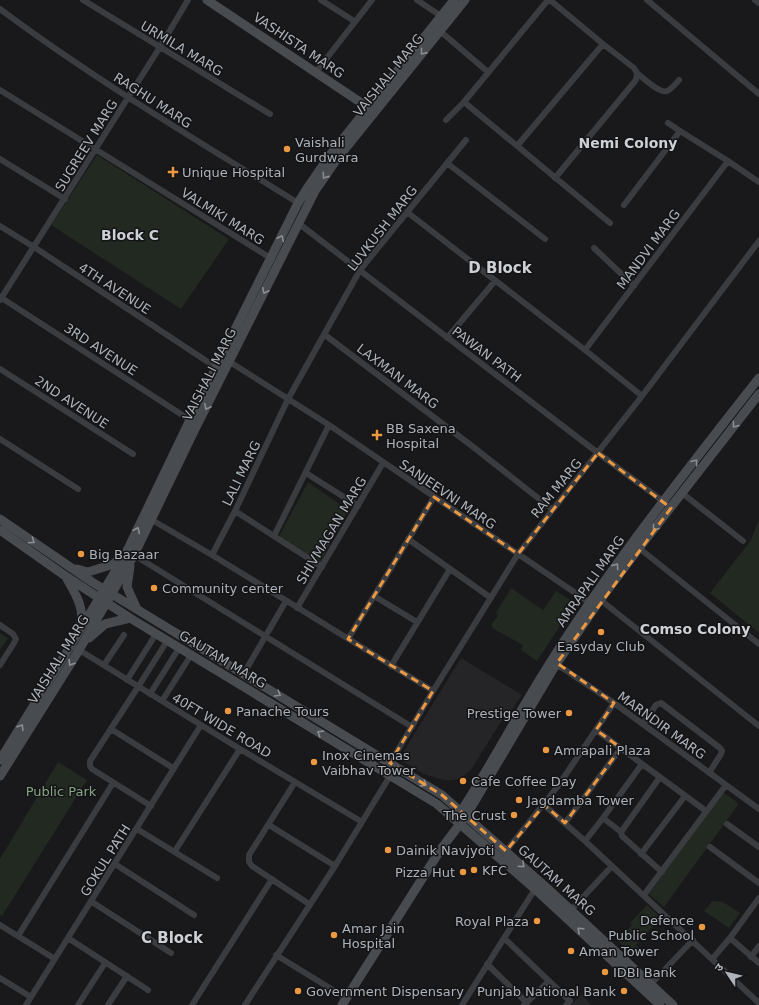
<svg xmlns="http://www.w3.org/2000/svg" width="759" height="1005" font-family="'DejaVu Sans','Noto Sans Devanagari',sans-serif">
	<rect width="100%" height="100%" fill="#19191b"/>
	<path fill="#252528" d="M461 658 522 695 511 711 508 710 471 770 461 778 453 780H444L424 774 399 759Z
		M582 994 591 1005H571Z"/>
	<path fill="#212921" d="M97 155 229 239 181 309 51 225Z
		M308 482 348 510 319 565 278 538Z
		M759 519V633L710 593 751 540Z
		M511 588 543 610 556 591 575 603 537 661 521 650 523 645 492 628V624L498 616 496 613Z
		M0 633 8 638 0 650Z
		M58 762 87 780 2 916 0 915V859Z
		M723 792 737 802 738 805 664 907 649 894Z
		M712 901 723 902 740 913 729 928 704 911Z
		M647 905 661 918 636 945 639 948 632 954 617 940 632 925 630 923Z"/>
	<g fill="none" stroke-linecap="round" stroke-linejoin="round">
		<path stroke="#3a3c40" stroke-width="6" d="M83 0 270 114
			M321 0 354 21
			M417 0 441 16
			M548 0 464 102 610 223
			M550 0 603 44 634 68 637 73 636 80 555 178
			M647 0 759 94
			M755 0 759 3
			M0 9C95 80 198 141 298 203
			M440 31 488 72
			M316 72 372 0
			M637 73C643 78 660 94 667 91 672 89 676 83 679 80
			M0 90 272 259
			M446 120 464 102
			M668 123 680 131
			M517 146 603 44
			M0 159 65 199
			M447 163 545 239
			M624 205 680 131 728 161 759 182
			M407 212 585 350 642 396
			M298 223 598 453 664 502
			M0 226 34 247 217 368
			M594 248 634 286
			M0 297 190 420
			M0 300 160 47 188 0
			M325 335 472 446 552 509
			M447 338 495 281
			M585 350 728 161
			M230 362 329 425 593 605
			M0 369 133 454
			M0 439 78 489
			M306 473 358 506
			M682 493 743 541
			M235 511 322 567
			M152 520 212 555 433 691
			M274 536 329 425
			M408 539 491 598
			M639 548 759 644
			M134 555 412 727
			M212 555 235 511 288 399 360 270 466 140
			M374 596 417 622
			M598 598 759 726
			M297 608 383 463
			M0 625 13 634 16 639 14 643 0 665
			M348 639 434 497
			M71 645 240 749 362 822
			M553 664 564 669 614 703 759 809
			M104 665 124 635
			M391 666 450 569
			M244 673 286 601
			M127 680 156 634
			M138 687 90 761V766L92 769 151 806
			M138 687 167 641
			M150 694 179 648
			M162 701 191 655
			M643 724 656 705 661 703 720 748 722 751 721 754 709 773
			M111 729 173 768
			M596 730 706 811
			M390 763 433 691 518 554 642 396 759 241
			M295 782 249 855V862L252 866 309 904
			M544 805 585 841 759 1003
			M603 818 621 832 622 836 662 872
			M565 823 621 748
			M727 824 759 847
			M269 825 335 866
			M137 829 217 878
			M621 832 660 777
			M585 841 603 818 642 764
			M710 847 759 883
			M175 851 240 749
			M506 851 558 786 614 703
			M641 854 685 796
			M115 864 194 915
			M644 895 726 785
			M92 902 171 953
			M571 910 612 866
			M0 925 55 959
			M18 936 113 783
			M68 938 148 990
			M504 938 570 1001 566 1005
			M730 938 759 963
			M276 955 346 998
			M751 957 759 946
			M713 958 730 938 759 898
			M487 964 527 1003
			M0 978 31 997
			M651 984 693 940
			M26 1005 201 725
			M78 1005 105 963
			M108 1005 127 976
			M192 1005 272 879
			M245 1005 335 866 390 776
			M462 1005 535 889
			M524 1005 549 981"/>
		<path stroke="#484b50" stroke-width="9" d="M207 0 372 110
			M0 519 92 582 442 795 546 887 673 1005
			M0 530 64 575 130 618 437 804 535 889 660 1005
			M130 566 127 587 136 607
			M77 569 88 572 114 564 121 556
			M67 579C75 593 86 610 80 626
			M89 638 105 624 130 618
			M0 760 71 645 125 555 190 420 298 203 308 187 330 155 454 0
			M0 776 79 650 134 555 196 427 315 191 337 159 465 0
			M458 816C491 766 518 713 550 663 612 564 687 470 759 378
			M342 1005 441 849 466 816 555 666 600 600 639 548 759 394"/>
	</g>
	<defs><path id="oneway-chevron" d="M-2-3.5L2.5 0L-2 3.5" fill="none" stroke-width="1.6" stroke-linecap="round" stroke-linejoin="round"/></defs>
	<g stroke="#898e95">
		<use href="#oneway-chevron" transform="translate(423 52) rotate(129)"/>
		<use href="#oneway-chevron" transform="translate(325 176) rotate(125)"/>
		<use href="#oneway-chevron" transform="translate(281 238) rotate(-64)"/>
		<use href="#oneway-chevron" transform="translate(265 291) rotate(116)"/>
		<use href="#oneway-chevron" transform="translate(207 407) rotate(117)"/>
		<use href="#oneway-chevron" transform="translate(735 425) rotate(128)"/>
		<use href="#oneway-chevron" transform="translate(695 462) rotate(-53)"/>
		<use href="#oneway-chevron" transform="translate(655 528) rotate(128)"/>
		<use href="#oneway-chevron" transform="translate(137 530) rotate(-64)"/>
		<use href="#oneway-chevron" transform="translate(32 541) rotate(34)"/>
		<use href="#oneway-chevron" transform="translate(616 566) rotate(-55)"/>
		<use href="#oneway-chevron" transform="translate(71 663) rotate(122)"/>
		<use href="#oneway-chevron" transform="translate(278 694) rotate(31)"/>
		<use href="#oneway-chevron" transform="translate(21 727) rotate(-58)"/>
		<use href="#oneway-chevron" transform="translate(320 733) rotate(-148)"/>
		<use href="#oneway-chevron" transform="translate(424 784) rotate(32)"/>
		<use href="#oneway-chevron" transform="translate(522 865) rotate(42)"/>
		<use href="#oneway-chevron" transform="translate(580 930) rotate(-137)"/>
	</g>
	<path fill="none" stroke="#eb9841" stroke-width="3" stroke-dasharray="8 5" stroke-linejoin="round" d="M598 453 671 508 557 663 614 703 596 730 621 748 565 823 544 805 506 851 442 795 390 763 433 691 348 639 434 497 518 554Z"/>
	<g fill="#eb9841" stroke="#141416" stroke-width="1.5">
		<circle cx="287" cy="149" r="4"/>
		<path d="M171 166h4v4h4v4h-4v4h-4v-4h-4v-4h4z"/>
		<path d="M375 429h4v4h4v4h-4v4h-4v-4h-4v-4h4z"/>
		<circle cx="81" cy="554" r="4"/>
		<circle cx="154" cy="588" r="4"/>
		<circle cx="601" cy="632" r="4"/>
		<circle cx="228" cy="711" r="4"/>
		<circle cx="569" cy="713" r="4"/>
		<circle cx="546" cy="750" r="4"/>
		<circle cx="314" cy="762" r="4"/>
		<circle cx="463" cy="781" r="4"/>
		<circle cx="519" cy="800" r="4"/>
		<circle cx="514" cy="815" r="4"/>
		<circle cx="388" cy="850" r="4"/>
		<circle cx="474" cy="870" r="4"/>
		<circle cx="463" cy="872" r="4"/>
		<circle cx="537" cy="921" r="4"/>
		<circle cx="702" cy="927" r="4"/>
		<circle cx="334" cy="935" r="4"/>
		<circle cx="571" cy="951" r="4"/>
		<circle cx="605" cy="972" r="4"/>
		<circle cx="298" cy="991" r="4"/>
		<circle cx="624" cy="991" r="4"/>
	</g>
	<g text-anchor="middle" stroke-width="3" stroke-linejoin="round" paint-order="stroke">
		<g font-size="13" fill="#acb2ba" stroke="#141416">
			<text transform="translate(299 45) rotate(34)" y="5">VASHISTA MARG</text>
			<text transform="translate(182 48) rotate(31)" y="5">URMILA MARG</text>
			<text transform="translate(388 75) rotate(-51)" y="5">VAISHALI MARG</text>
			<text transform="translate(153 100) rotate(33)" y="5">RAGHU MARG</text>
			<text transform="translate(86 145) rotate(-58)" y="5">SUGREEV MARG</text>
			<text transform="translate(223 216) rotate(32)" y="5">VALMIKI MARG</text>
			<text transform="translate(382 228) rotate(-52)" y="5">LUVKUSH MARG</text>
			<text transform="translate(648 249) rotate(-53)" y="5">MANDVI MARG</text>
			<text transform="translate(115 288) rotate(33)" y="5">4TH AVENUE</text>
			<text transform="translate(101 349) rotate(33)" y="5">3RD AVENUE</text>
			<text transform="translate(487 354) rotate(37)" y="5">PAWAN PATH</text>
			<text transform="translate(209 374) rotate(-63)" y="5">VAISHALI MARG</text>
			<text transform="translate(398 376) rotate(37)" y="5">LAXMAN MARG</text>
			<text transform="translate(72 402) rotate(33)" y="5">2ND AVENUE</text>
			<text transform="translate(241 473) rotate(-64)" y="5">LALI MARG</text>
			<text transform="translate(556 488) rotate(-51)" y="5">RAM MARG</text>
			<text transform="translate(448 494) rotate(34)" y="5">SANJEEVNI MARG</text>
			<text transform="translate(331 530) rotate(-59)" y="5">SHIVMAGAN MARG</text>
			<text transform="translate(590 581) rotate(-55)" y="5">AMRAPALI MARG</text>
			<text transform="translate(58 659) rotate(-58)" y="5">VAISHALI MARG</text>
			<text transform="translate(223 659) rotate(31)" y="5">GAUTAM MARG</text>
			<text transform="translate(222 725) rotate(31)" y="5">40FT WIDE ROAD</text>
			<text transform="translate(662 725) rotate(36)" y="5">MARNDIR MARG</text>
			<text transform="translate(105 860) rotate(-58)" y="5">GOKUL PATH</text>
			<text transform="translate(557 880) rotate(42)" y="5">GAUTAM MARG</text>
		</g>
		<g font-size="13" fill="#acb2ba" stroke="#141416" text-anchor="start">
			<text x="295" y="147">Vaishali<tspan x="295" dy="15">Gurdwara</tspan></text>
			<text x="182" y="177">Unique Hospital</text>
			<text x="386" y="433">BB Saxena<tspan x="386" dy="15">Hospital</tspan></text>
			<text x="89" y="559">Big Bazaar</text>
			<text x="162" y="593">Community center</text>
			<text x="601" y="651" text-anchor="middle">Easyday Club</text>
			<text x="236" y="716">Panache Tours</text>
			<text x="561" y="718" text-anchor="end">Prestige Tower</text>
			<text x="554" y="755">Amrapali Plaza</text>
			<text x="322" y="760">Inox Cinemas<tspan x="322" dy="15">Vaibhav Tower</tspan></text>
			<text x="471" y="786">Cafe Coffee Day</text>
			<text x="527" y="805">Jagdamba Tower</text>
			<text x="506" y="820" text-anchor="end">The Crust</text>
			<text x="396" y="855">Dainik Navjyoti</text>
			<text x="482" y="875">KFC</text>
			<text x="455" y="877" text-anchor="end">Pizza Hut</text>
			<text x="694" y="925" text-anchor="end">Defence<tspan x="694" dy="15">Public School</tspan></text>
			<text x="529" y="926" text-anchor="end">Royal Plaza</text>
			<text x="342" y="933">Amar Jain<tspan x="342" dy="15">Hospital</tspan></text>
			<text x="579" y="956">Aman Tower</text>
			<text x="613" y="977">IDBI Bank</text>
			<text x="306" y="996">Government Dispensary</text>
			<text x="616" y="996" text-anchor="end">Punjab National Bank</text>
		</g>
		<g font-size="13" fill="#87a484" stroke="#141416">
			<text x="61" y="796">Public Park</text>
		</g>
		<g font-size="14" font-weight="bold" fill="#cdd1d6" stroke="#141416">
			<text x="628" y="148">Nemi Colony</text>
			<text x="130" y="240">Block C</text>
			<text x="695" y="634">Comso Colony</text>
		</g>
		<g font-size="15" font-weight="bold" fill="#cdd1d6" stroke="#141416">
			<text x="500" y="273">D Block</text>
			<text x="172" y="943">C Block</text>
		</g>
	</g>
	<g transform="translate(727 973) rotate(305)" stroke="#141416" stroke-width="3" paint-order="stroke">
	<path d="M0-3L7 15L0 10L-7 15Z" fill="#acb2ba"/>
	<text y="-6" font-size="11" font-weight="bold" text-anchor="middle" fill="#acb2ba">उ</text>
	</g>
</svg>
